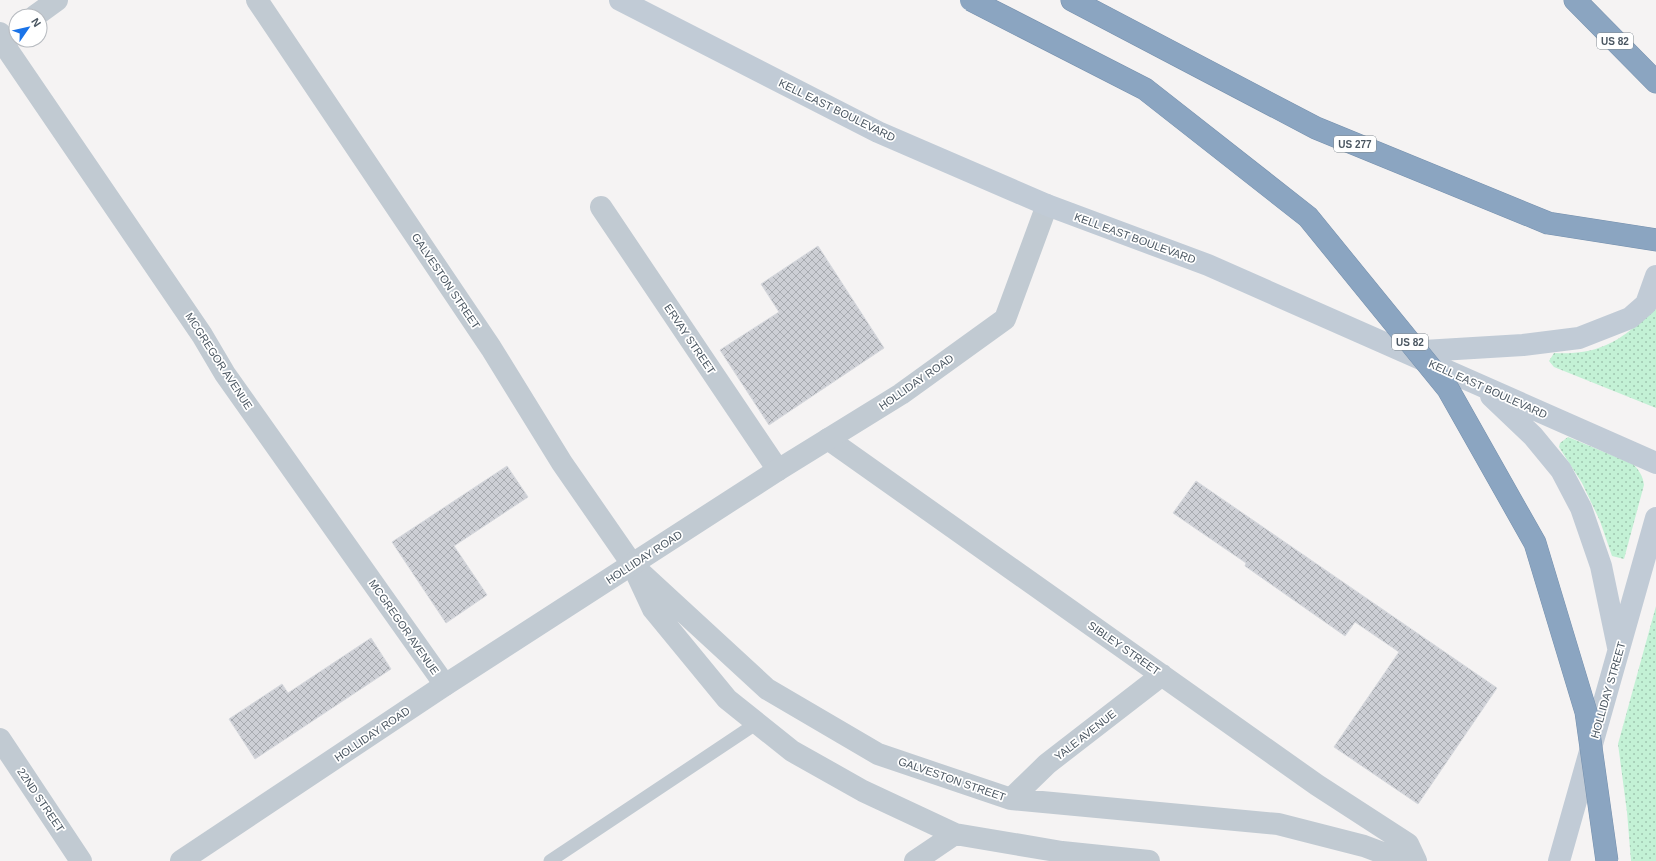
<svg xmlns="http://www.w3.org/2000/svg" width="1656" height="861" font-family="Helvetica,sans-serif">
	<defs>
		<pattern id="grass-dots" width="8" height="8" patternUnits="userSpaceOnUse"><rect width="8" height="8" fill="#c3f1d5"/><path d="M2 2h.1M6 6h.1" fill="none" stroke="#a0c6b0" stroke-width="1.8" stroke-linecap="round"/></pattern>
		<pattern id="building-cross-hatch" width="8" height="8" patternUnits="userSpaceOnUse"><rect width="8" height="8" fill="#cdcfd5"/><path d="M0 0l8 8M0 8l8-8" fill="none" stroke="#a8abb0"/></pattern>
	</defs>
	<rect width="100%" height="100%" fill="#f5f3f3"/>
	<path fill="url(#grass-dots)" d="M1656 307V408L1554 367 1549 361 1554 353C1590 355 1614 346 1640 322 1646 317 1652 312 1656 307Z
		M1568 437 1633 464C1639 470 1643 476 1644 485L1624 559 1612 556 1600 521 1582 483 1559 447 1560 443Z
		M1656 606V861H1631L1627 812 1618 744Z"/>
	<path fill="url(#building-cross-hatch)" stroke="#d7d9de" d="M818 246 884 348 769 425 720 350 779 312 761 284Z
		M507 466 528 497 454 546 487 595 446 623 392 542Z
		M1196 481 1497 688 1418 804 1334 747 1399 652 1355 622 1345 636 1245 566 1246 563 1173 513Z
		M371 638 391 669 255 759 229 719 282 684 288 693Z"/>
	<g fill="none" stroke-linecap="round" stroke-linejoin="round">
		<defs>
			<path id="motorway" d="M1072 0 1316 128 1548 223 1656 240
				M1575 0 1656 82"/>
		</defs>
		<use href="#motorway" stroke="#7690ad" stroke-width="23"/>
		<path stroke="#c1cad2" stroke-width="13" d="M550 861 757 723"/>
		<path stroke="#c1cad2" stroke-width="22" d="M257 0 491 348 562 463 632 564 653 609 727 699 792 751 863 791 955 834 1062 852 1149 861
			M35 16 57 0
			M0 33 9 52 202 335 225 374 445 685
			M601 207 778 470
			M828 439 1317 785 1408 844 1416 861
			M640 572 767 689 878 754 1011 799 1278 824 1364 846 1404 861
			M0 739 81 861
			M1011 799 1047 764 1162 675
			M915 861 955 834"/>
		<path stroke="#c1cad2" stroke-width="22" d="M181 861 445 685 778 470 901 394 1005 319 1047 205"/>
		<path stroke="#c1cbd6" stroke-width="22" d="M620 0 878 132 1047 205 1208 265 1656 463
			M1407 352 1523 345 1579 338 1630 318 1646 304 1656 276
			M1491 396 1533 436 1561 470 1581 508 1601 566 1618 647
			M1559 861 1656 518"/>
		<use href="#motorway" stroke="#8ba5c1" stroke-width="22"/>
		<defs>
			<path id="motorway-bridge" d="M971 0 1145 89 1308 217 1448 389 1535 543 1586 712 1607 861"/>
		</defs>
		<use href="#motorway-bridge" stroke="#7690ad" stroke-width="23" stroke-linecap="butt"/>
		<use href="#motorway-bridge" stroke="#8ba5c1" stroke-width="22"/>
	</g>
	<g text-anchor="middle" stroke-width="3.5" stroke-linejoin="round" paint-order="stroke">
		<g fill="#fff" stroke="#808990" stroke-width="1">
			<rect x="1597" y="33" width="36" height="16" rx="3"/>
			<rect x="1334" y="136" width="42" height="16" rx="3"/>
			<rect x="1392" y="334" width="36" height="16" rx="3"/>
		</g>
		<g font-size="10" font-weight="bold" fill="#4a5661">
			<text x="1615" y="45">US 82</text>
			<text x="1355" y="148">US 277</text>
			<text x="1410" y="346">US 82</text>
		</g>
		<g font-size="11" fill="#4a5661" stroke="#fff">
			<text transform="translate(837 110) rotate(26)" y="4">KELL EAST BOULEVARD</text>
			<text transform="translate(1135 238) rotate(20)" y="4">KELL EAST BOULEVARD</text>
			<text transform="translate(446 281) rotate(56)" y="4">GALVESTON STREET</text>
			<text transform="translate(690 339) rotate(56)" y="4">ERVAY STREET</text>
			<text transform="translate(219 361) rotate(57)" y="4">MCGREGOR AVENUE</text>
			<text transform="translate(916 382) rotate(-35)" y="4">HOLLIDAY ROAD</text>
			<text transform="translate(1488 389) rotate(24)" y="4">KELL EAST BOULEVARD</text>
			<text transform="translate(644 557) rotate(-33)" y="4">HOLLIDAY ROAD</text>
			<text transform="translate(404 627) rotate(55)" y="4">MCGREGOR AVENUE</text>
			<text transform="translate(1124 648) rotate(35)" y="4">SIBLEY STREET</text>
			<text transform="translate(1608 690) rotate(-74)" y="4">HOLLIDAY STREET</text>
			<text transform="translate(372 734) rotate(-34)" y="4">HOLLIDAY ROAD</text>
			<text transform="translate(1085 735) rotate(-38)" y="4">YALE AVENUE</text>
			<text transform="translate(952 779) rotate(19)" y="4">GALVESTON STREET</text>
			<text transform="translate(41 800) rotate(56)" y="4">22ND STREET</text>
		</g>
	</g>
	<g transform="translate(28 28) rotate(56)"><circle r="19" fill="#ffffff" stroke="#b7bbc0"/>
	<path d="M0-3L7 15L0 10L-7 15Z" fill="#1a73e8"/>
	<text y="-6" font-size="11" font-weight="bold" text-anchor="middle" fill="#4a5661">N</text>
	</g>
</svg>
